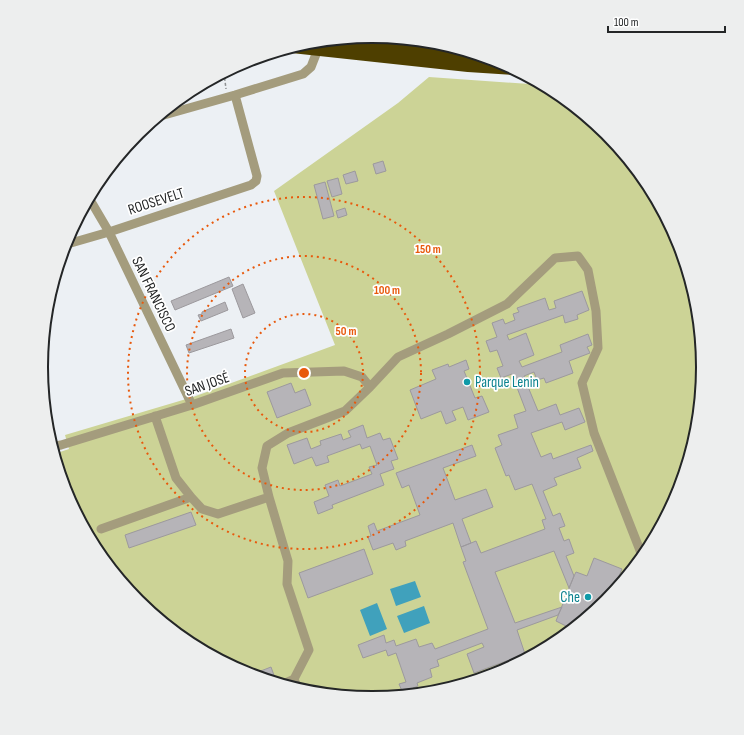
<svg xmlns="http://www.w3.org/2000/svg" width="744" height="735" font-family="'Sofia Sans Condensed',sans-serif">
	<rect width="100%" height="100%" fill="#ecf0f4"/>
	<path fill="#ccd396" d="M429 77 544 85 556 92 607 133 648 184 678 241 697 303 703 368 697 432 678 495 648 552 606 602 556 643 499 674 436 693 372 699 307 693 245 674 188 643 137 602 96 551 66 494 54 454 69 449 65 435 193 397 335 345 274 191 398 103Z"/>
	<path fill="#40a1bc" d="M415 581 421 597 396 606 390 589Z
		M377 603 387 629 370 636 360 610Z
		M424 606 430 623 404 633 397 616Z"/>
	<path fill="#b6b4b8" stroke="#9c999d" d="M383 161 386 171 376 174 373 164Z
		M355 171 358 181 346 184 343 175Z
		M338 178 342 194 332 197 327 181Z
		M325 182 334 216 323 219 314 185Z
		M345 208 347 215 338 218 336 211Z
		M229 277 233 286 175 310 171 301Z
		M243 284 255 313 243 318 232 289Z
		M582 291 589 310 577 315 578 319 565 323 563 315 507 335 509 340 526 333 534 355 519 361 522 367 562 352 560 345 588 334 592 345 587 347 590 353 569 361 573 373 546 383 544 378 537 380 534 372 524 376 526 382 516 385 512 374 501 378 497 368 503 366 497 350 490 352 486 341 497 337 492 323 503 319 505 324 515 320 513 314 519 312 517 308 545 298 549 310 556 308 554 301Z
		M225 302 228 310 201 321 198 315 202 314V312Z
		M231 329 234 338 189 353 186 345Z
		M466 360 469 369 464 371 475 398 482 396 489 412 468 420 463 407 452 411 456 420 446 424 441 411 421 419 410 390 436 379 432 370 448 364 449 367Z
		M526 382 538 411 556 404 560 415 579 408 585 422 565 430 562 422 531 433 541 457 551 453 553 459 591 445 593 451 577 458 581 468 554 478 557 485 543 491 553 516 560 513 565 526 559 528 564 541 569 539 574 553 566 556 574 576 569 588 554 551 495 572 515 623 562 607 558 615 517 630 525 654 474 673 467 654 484 647 482 643 437 660 439 666 430 669 432 677 417 683 418 686 413 688 414 692 407 694 408 695 383 698 402 691 399 684 406 682 396 653 388 656 386 650 363 658 358 645 384 635 386 643 394 640 396 646 416 639 419 647 432 643 435 649 488 629 463 562 466 561 461 547 476 541 481 553 545 529 542 520 546 519 532 484 515 490 509 475 506 476 495 448 502 445 498 435 518 428 514 415 526 411 516 385Z
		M291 383 295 393 305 389 311 405 277 418 267 392Z
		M363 425 367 438 380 433 383 440 390 438 398 459 391 461 394 469 380 474 384 485 332 505 333 508 318 514 314 502 329 496 325 485 338 480 340 486 372 474 369 467 377 465 370 446 362 449 360 444 327 456 329 462 316 466 312 457 294 464 287 445 307 438 311 449 321 445 320 441 341 434 343 440 351 437 348 431Z
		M472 445 476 456 443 468 455 500 486 489 493 507 462 519 471 543 461 547 453 523 405 541 406 546 396 550 393 543 373 550 368 537 371 536 368 526 374 523 377 531 420 515 409 485 402 488 396 473Z
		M191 512 196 525 129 548 125 535Z
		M364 549 373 574 308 598 299 573Z
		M594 558 622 569 612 592 614 593 606 602 560 640 566 626 556 621 574 576 576 572 587 576Z
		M271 667 275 678 268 681 243 673 251 669 253 674Z"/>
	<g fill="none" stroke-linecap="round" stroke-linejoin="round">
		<path stroke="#8e9193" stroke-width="1.5" stroke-dasharray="3 2" stroke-linecap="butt" d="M224 73 226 89"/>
		<path stroke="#a49c7d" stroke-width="9" d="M157 117 235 95 303 74 311 67 318 49
			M89 198 109 232 192 405
			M64 245 109 232 251 185 256 181 257 176 235 95
			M155 416 176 478 191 497 202 509 218 514 269 497
			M51 447 61 445 192 405 283 373 344 371 362 377 370 387
			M101 529 191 497
			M281 685 294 679
			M298 690 294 679 309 650 287 584 288 561 269 497 262 468 267 446 288 433 345 411 370 387 398 357 448 334 507 304 555 258 578 256 588 270 596 311 598 348 582 383 594 433 643 558"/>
		<path stroke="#4e3f00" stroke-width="12" d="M331 40 478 55
			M292 47 468 66 514 69"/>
	</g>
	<g fill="none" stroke="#e8590c" stroke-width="2" stroke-dasharray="2 4">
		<circle cx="304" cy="373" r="59"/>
		<circle cx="304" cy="373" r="117"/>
		<circle cx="304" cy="373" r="176"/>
	</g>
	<g fill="#0f9aa8" stroke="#fff" stroke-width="1.5">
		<circle cx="467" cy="382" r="4"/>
		<circle cx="588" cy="597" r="4"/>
	</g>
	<g text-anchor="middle" stroke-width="3.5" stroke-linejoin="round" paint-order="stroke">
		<g font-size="15" fill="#242627" stroke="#fff">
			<text transform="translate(156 201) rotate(-18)" y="5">ROOSEVELT</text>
			<text transform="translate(154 294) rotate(64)" y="5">SAN FRANCISCO</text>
			<text transform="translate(207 384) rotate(-19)" y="5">SAN JOSÉ</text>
		</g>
		<g font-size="15" fill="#0d838f" stroke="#fff" text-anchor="start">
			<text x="475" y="387">Parque Lenin</text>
			<text x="580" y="602" text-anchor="end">Che</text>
		</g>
	</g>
	<path d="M0 0H744V735H0ZM48 367a324 324 0 1 1 648 0a324 324 0 1 1-648 0Z" fill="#edeeee" fill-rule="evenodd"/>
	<path fill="none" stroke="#242627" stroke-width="2" d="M48 367a324 324 0 1 1 648 0a324 324 0 1 1-648 0Z"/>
	<circle cx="304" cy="373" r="6" fill="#e8590c" stroke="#fff" stroke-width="2"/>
	<g font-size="12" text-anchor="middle" font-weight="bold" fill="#e8590c" stroke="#fff" stroke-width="3.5" stroke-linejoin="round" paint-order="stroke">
		<text x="428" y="253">150 m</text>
		<text x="387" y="294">100 m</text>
		<text x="346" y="335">50 m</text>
	</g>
	<path d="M608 26v6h117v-6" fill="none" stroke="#242627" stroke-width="2"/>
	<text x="614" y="26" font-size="12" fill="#242627" stroke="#ffffff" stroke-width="3" paint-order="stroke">100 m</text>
</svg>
